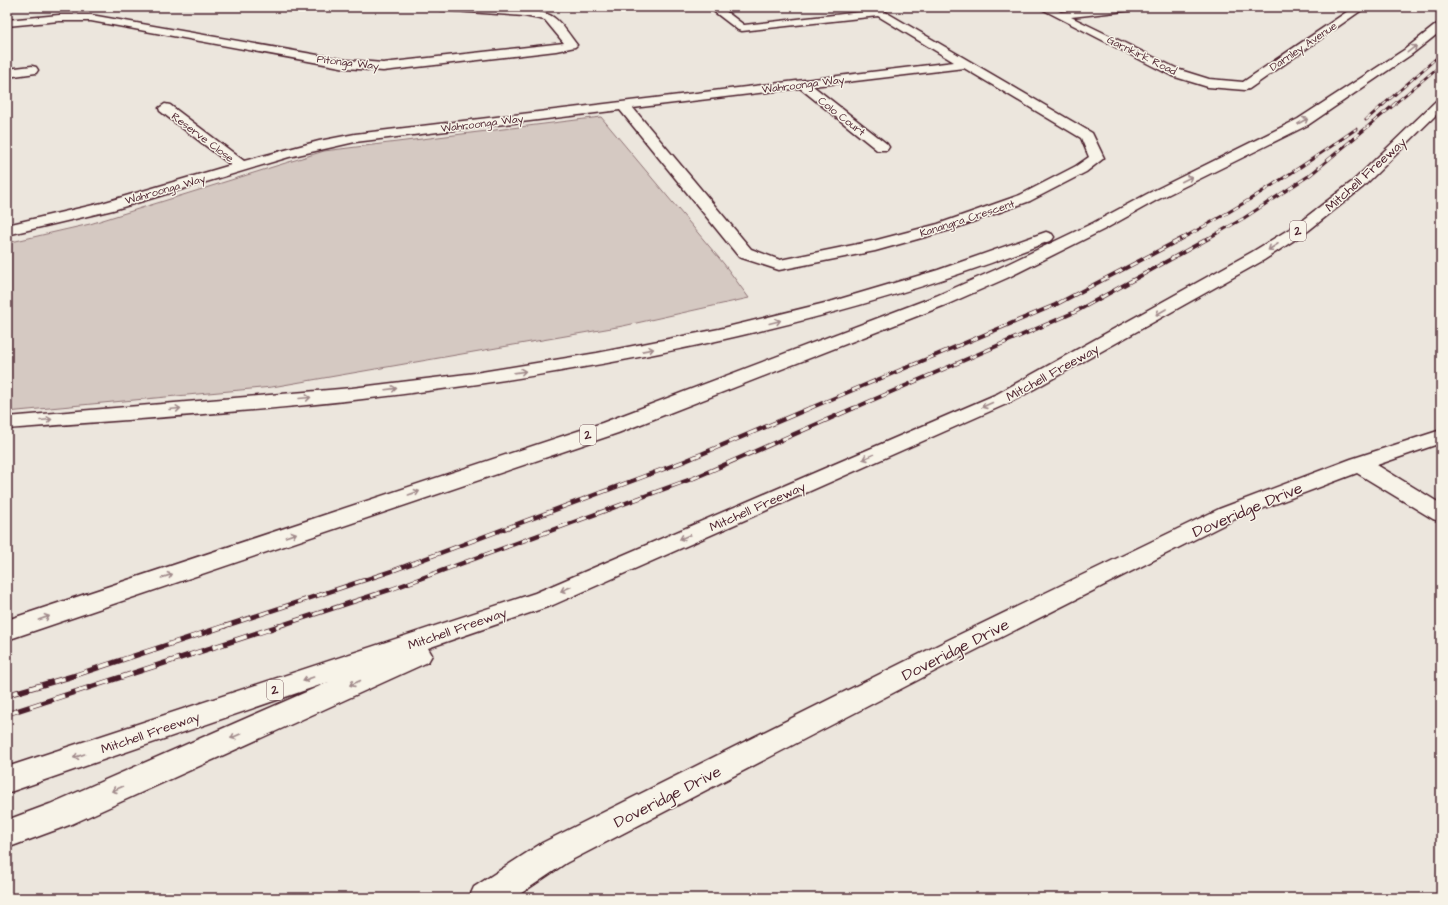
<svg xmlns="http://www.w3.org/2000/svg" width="1448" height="905" font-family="'Architects Daughter',sans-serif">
	<rect width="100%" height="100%" fill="#ece6dd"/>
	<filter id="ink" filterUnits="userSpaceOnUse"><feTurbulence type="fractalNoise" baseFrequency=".025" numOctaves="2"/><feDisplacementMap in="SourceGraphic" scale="8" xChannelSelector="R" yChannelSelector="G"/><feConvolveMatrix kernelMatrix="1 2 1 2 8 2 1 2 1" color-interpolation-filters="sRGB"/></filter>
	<g filter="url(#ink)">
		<path fill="#d5c9c2" stroke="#907476" d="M601 117 724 264 749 298 623 326 272 387 7 412V243L90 224 324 151Z"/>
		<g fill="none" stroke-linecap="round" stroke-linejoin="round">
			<defs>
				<path id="street" d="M435 7C456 7 540 6 553 17 562 23 570 36 577 45L575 47 556 51 383 71 346 68 91 21H59L7 26V20L59 15H91L346 60 383 63 564 43 545 20 524 16 440 10Z
					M708 7H720L744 25 870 11 865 7H877L1092 133 1104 158 1086 172 1030 201 950 230 875 251 779 270 739 257 620 110 355 142 289 157 113 210 7 235V225L102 203 231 165 160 111 159 108 165 104 170 105 244 161 319 141 355 134 954 62 878 16 742 31 738 30ZM964 68 1081 138 1089 157 1076 166 1020 195 938 224 873 241 780 260 751 249 633 108 800 88 877 150H887L889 147 887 144 813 86Z
					M1038 7H1051L1061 12 1106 7H1139L1134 10 1071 17 1180 70 1209 79 1243 82 1354 7H1366L1249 89 1245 90 1208 87 1172 76Z
					M32 66 36 67 38 70 36 73 7 77V69Z
					M1441 430V443L1377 465 1441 504V522L1433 519 1357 473 1235 519 966 655 566 863 514 898H469L474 887 542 843 946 641 1219 509 1351 459Z"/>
				<path id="highway" d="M1441 23V31L1412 54 1308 125 1157 200 1105 229 1007 278 948 304 618 433 7 640V620L602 423 936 296 995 270 1093 223 1147 194 1298 119 1404 50 1437 24Z
					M1441 99V110L1363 187 1308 231 1264 260 1011 402 553 605 428 648 432 655 428 662 72 824 7 848V820L50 804 329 682 7 793V767L535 593 997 394 1252 252 1296 225 1353 181 1437 100Z
					M1046 232 1052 234 1054 237 1052 240C829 328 591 373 354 400 239 413 123 420 7 429V417L352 388 475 373 597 353 719 329 833 301 938 270Z"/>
			</defs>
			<use href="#street" stroke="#4a1f2b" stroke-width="3"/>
			<use href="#highway" stroke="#4a1f2b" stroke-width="3"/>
			<use href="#street" fill="#f7f3e8" fill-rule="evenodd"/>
			<use href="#highway" fill="#f7f3e8" fill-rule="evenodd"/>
			<defs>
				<path id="rail-far4" d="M1383 105 1441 54
					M1393 105 1441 65"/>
				<path id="rail-far3" d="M1366 120 1384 104
					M1181 239C1243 206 1299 169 1356 129
					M1207 239 1244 218 1310 175 1395 104"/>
				<path id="rail-far2" d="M808 409 1055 305 1183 238
					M852 409 1075 312 1209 238"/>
				<path id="rail-far1" d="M222 627 392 571 685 461 810 408
					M276 627 392 589 694 478 854 408"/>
				<path id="rail" d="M7 695 73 676 225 626
					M7 714 279 626"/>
			</defs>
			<use href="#rail-far4" stroke="#4a1f2b" stroke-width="2.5"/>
			<use href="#rail-far3" stroke="#4a1f2b" stroke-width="3"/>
			<use href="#rail-far2" stroke="#4a1f2b" stroke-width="4"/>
			<use href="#rail-far1" stroke="#4a1f2b" stroke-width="4.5"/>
			<use href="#rail" stroke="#4a1f2b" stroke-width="5.5"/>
			<use href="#rail-far4" stroke="#f7f3e8" stroke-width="1.5" stroke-dasharray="4.5" stroke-linecap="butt"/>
			<use href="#rail-far3" stroke="#f7f3e8" stroke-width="2" stroke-dasharray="6" stroke-linecap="butt"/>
			<use href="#rail-far2" stroke="#f7f3e8" stroke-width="2.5" stroke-dasharray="8" stroke-linecap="butt"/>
			<use href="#rail-far1" stroke="#f7f3e8" stroke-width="3" stroke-dasharray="10" stroke-linecap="butt"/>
			<use href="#rail" stroke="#f7f3e8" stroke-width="4" stroke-dasharray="12" stroke-linecap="butt"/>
		</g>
		<defs><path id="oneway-shaft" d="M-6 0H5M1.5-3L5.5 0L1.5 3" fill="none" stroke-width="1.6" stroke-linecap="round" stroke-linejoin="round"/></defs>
		<g stroke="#a0898a">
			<use href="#oneway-shaft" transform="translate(1412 49) rotate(-38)"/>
			<use href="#oneway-shaft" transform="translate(1303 121) rotate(-30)"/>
			<use href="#oneway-shaft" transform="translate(1187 179) rotate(-27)"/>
			<use href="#oneway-shaft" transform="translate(1273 247) rotate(147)"/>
			<use href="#oneway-shaft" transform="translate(1161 312) rotate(150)"/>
			<use href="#oneway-shaft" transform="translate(775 322) rotate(-15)"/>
			<use href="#oneway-shaft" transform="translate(648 350) rotate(-11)"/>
			<use href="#oneway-shaft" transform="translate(520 372) rotate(-8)"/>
			<use href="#oneway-shaft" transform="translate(391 389) rotate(-7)"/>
			<use href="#oneway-shaft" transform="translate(305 398) rotate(-5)"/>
			<use href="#oneway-shaft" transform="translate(987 405) rotate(156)"/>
			<use href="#oneway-shaft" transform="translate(175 409) rotate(-5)"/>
			<use href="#oneway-shaft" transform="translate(46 420) rotate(-5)"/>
			<use href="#oneway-shaft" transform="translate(868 457) rotate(156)"/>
			<use href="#oneway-shaft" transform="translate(414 493) rotate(-19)"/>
			<use href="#oneway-shaft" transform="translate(291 535) rotate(-19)"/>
			<use href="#oneway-shaft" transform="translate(685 537) rotate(156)"/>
			<use href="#oneway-shaft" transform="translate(167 576) rotate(-19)"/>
			<use href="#oneway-shaft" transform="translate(566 589) rotate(156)"/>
			<use href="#oneway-shaft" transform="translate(44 618) rotate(-19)"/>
			<use href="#oneway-shaft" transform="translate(308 679) rotate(161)"/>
			<use href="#oneway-shaft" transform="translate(355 683) rotate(156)"/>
			<use href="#oneway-shaft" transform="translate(236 736) rotate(156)"/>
			<use href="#oneway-shaft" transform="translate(79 756) rotate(161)"/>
			<use href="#oneway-shaft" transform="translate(117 789) rotate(156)"/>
		</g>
	</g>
	<g text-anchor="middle" stroke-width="3" stroke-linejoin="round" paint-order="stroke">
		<g font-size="11" fill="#4a1f2b" stroke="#f7f3e8">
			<text transform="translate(1303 46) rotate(-34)" y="4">Darnley Avenue</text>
			<text transform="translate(1142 55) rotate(26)" y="4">Garnkirk Road</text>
			<text transform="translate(348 62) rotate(7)" y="4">Pitonga Way</text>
			<text transform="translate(803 84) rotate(-7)" y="4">Wahroonga Way</text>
			<text transform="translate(842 116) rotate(38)" y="4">Colo Court</text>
			<text transform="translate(482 123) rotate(-7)" y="4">Wahroonga Way</text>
			<text transform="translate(203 137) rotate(37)" y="4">Reserve Close</text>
			<text transform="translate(165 189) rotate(-16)" y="4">Wahroonga Way</text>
			<text transform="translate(967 218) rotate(-18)" y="4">Kanangra Crescent</text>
		</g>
		<g fill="#f7f3e8" stroke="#7e5f64" stroke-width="1">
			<rect x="1290" y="221" width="16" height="20" rx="3"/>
			<rect x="580" y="425" width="16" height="20" rx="3"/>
			<rect x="267" y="680" width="16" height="20" rx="3"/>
		</g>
		<g font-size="12" font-weight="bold" fill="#4a1f2b">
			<text x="1298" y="235">2</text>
			<text x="588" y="439">2</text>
			<text x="275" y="694">2</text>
		</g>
		<g font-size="13" fill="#4a1f2b" stroke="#f7f3e8">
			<text transform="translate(1365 174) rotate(-42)" y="5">Mitchell Freeway</text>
			<text transform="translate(1052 372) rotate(-29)" y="5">Mitchell Freeway</text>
			<text transform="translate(757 506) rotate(-24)" y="5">Mitchell Freeway</text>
			<text transform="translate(457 628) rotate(-19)" y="5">Mitchell Freeway</text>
			<text transform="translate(150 732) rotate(-19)" y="5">Mitchell Freeway</text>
		</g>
		<g font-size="16" fill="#4a1f2b" stroke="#f7f3e8">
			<text transform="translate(1247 509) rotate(-23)" y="6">Doveridge Drive</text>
			<text transform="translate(955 649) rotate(-27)" y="6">Doveridge Drive</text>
			<text transform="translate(667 796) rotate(-27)" y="6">Doveridge Drive</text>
		</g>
	</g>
	<rect width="1448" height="905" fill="none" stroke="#f7f3e8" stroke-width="24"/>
	<rect x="12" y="12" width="1424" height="881" fill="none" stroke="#4a1f2b" stroke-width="1.5" filter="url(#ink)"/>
</svg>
